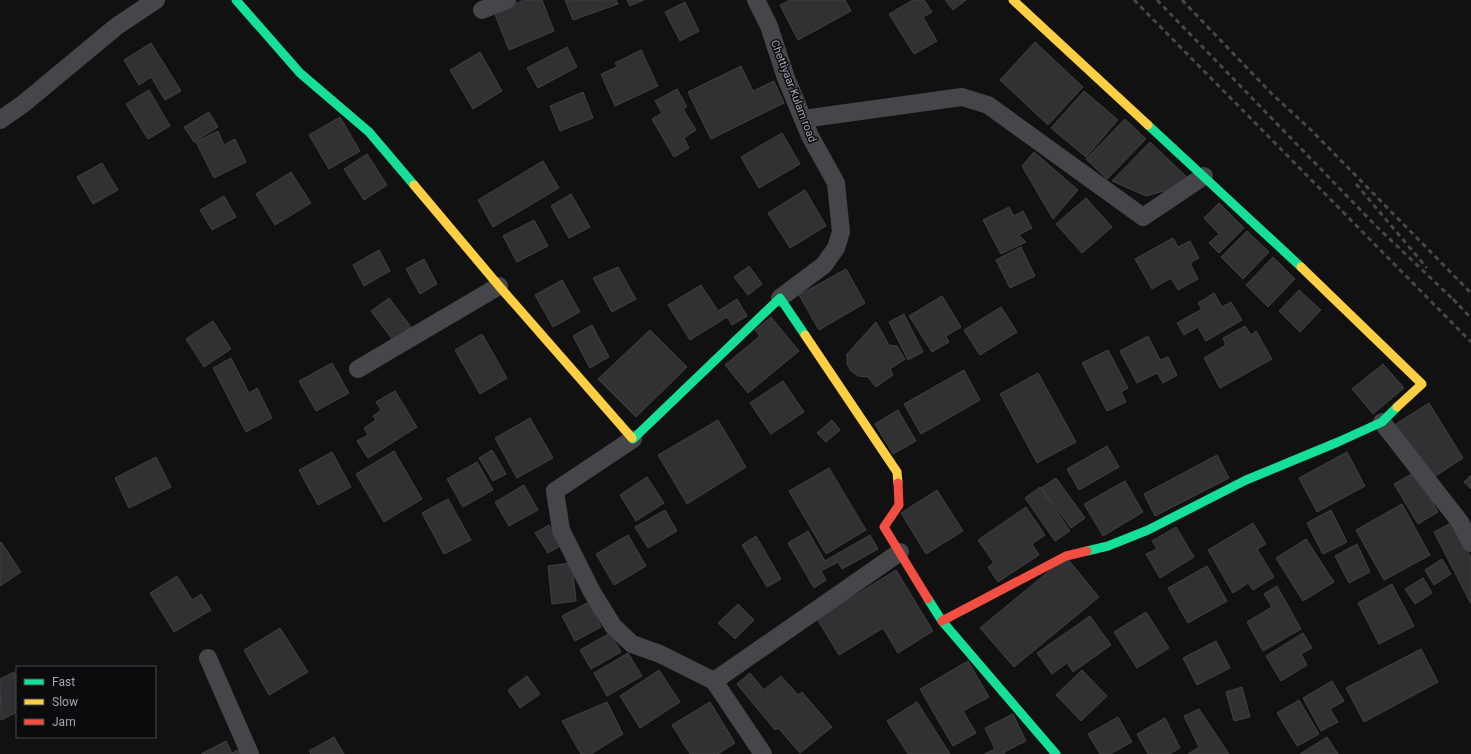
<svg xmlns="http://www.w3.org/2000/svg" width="1471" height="754" font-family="Roboto,sans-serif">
	<rect width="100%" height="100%" fill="#111"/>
	<path fill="#313133" stroke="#404144" d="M524 0H542L554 31 509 50 494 12Z
		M565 0H616L618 4 573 20Z
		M627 0H644L630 6Z
		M790 0H845L851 11 798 40 780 5Z
		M913 0H924L932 12 923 17 937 41 914 54 889 14Z
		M945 0H966L953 10Z
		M685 2 699 31 680 41 665 12Z
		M1035 42 1083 87 1048 125 1000 80Z
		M151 43 181 91 165 100 151 77 139 85 124 60Z
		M567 47 577 67 538 88 527 68Z
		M641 50 658 86 615 106 601 74 617 67 615 63Z
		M480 52 502 91 473 109 450 70Z
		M741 66 753 91 774 81 784 103 711 139 688 92Z
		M677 89 687 107 683 109 696 130 684 138 689 148 674 157 652 119 662 113 655 101Z
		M149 90 170 126 148 139 126 104Z
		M1084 91 1118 120 1086 157 1051 128Z
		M583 92 593 118 560 131 550 106Z
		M209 112 218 127 194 142 184 127Z
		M340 117 360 151 329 169 309 135Z
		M1125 119 1146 139 1107 179 1086 159Z
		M218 131 224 145 235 139 246 162 214 178 196 142Z
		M782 133 800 164 759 188 741 157Z
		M1150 142 1193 183 1146 196 1112 181Z
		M1034 152 1078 190 1053 219 1022 166Z
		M367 154 387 185 364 200 344 169Z
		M543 161 559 188 493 227 478 200Z
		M102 163 118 190 93 204 77 177Z
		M291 172 311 203 275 225 256 194Z
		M805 190 826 226 790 248 768 213Z
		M571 194 590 227 569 238 551 206Z
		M224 196 236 217 212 230 200 210Z
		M1086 198 1112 227 1082 253 1056 224Z
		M1219 203 1244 228 1219 253 1209 243 1219 234 1204 218Z
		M1009 207 1014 216 1023 211 1032 228 1019 235 1026 242 1001 254 983 220Z
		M534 220 548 246 517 262 503 236Z
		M1247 231 1269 252 1243 279 1221 257Z
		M1173 238 1178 247 1190 241 1199 258 1190 263 1198 279 1178 290 1171 278 1152 289 1135 259Z
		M1021 247 1035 276 1010 288 996 260Z
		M379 250 390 271 364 286 353 265Z
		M1273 257 1295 279 1268 307 1246 285Z
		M424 259 437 284 420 294 406 269Z
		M749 266 762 284 748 295 734 277Z
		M618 267 636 299 612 312 593 278Z
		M846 269 865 303 819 330 799 295Z
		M562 280 580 312 553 327 535 295Z
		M701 285 718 311 737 299 747 316 732 325 727 317 690 340 668 305Z
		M1299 290 1321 310 1300 332 1279 311Z
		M1214 293 1222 307 1231 302 1242 320 1206 341 1198 327 1184 335 1177 323 1202 309 1198 303Z
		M942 296 961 327 946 336 949 342 932 352 909 316Z
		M389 298 411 327 393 340 371 311Z
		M1001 307 1017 332 980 355 964 330Z
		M904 314 923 352 908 360 889 322Z
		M771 317 799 351 748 393 725 365 760 336 755 330Z
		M213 321 231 349 204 367 186 339Z
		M876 322 889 345 897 346 905 359 890 369 893 375 876 387 868 377 858 376 851 371 847 364V354Z
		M592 325 609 357 590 368 573 336Z
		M1245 326 1251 335 1256 331 1272 359 1220 388 1204 358 1226 345 1223 338Z
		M650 330 687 367 636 417 598 379Z
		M482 334 507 378 480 394 455 350Z
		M1148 336 1160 360 1168 357 1177 375 1163 383 1157 373 1137 383 1120 351Z
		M1108 350 1128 388 1121 392 1126 402 1107 411 1082 363Z
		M231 358 249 393 257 388 272 418 246 432 213 368Z
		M332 363 349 393 316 411 299 381Z
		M1383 364 1404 388 1373 414 1352 389Z
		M964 370 980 400 921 434 904 404Z
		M1038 373 1076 442 1037 463 1000 394Z
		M783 381 804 412 771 434 750 403Z
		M395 391 417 427 368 458 357 441 368 435 364 428 376 420 373 416 381 410 376 402Z
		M1429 403 1463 458 1431 479 1396 424Z
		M898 410 916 441 893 454 875 424Z
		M530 418 553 458 517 478 495 438Z
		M718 420 746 467 687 504 658 455Z
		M832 420 840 430 826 442 817 433Z
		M1107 446 1119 467 1079 490 1067 469Z
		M492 450 506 474 493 481 479 458Z
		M394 451 422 499 384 522 356 474Z
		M332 452 351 487 318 505 299 470Z
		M1347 452 1365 486 1317 512 1299 478Z
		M1217 455 1229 478 1155 516 1144 494Z
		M156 457 171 487 129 508 115 478Z
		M477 462 493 490 463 507 447 479Z
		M829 468 866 530 826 554 789 491Z
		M1415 472 1438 512 1418 524 1394 484Z
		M1471 475V489L1464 482Z
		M647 477 664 503 636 521 620 495Z
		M1056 478 1085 518 1071 528 1041 488Z
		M1125 481 1143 512 1103 536 1084 504Z
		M524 485 538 510 509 526 495 502Z
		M1040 487 1070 531 1055 541 1025 498Z
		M937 490 963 531 926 554 901 513Z
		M448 499 471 540 444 554 422 513Z
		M1402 504 1430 555 1384 580 1356 530Z
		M1026 507 1045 535 1032 544 1039 555 998 582 988 567 994 563 978 540Z
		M665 510 677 531 648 548 635 527Z
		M1331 510 1347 542 1323 554 1307 523Z
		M1453 522 1471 558V604L1434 532Z
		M1253 523 1266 544 1257 549 1274 577 1253 590 1248 583 1233 593 1208 550Z
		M549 525 562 545 548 553 535 533Z
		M1176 527 1194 557 1160 578 1146 554 1157 549 1152 541Z
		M808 531 825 561 870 535 878 549 842 569 838 562 821 571 826 580 814 588 788 543Z
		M628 535 646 566 614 585 596 554Z
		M756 536 781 579 767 587 742 545Z
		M1306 539 1334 582 1303 601 1276 558Z
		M1 542 21 572 0 586V543Z
		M1357 544 1370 572 1349 583 1335 556Z
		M1066 557 1099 597 1014 667 980 628Z
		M1442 559 1451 574 1434 585 1425 570Z
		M572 563 576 601 552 604 548 566Z
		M1207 566 1227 601 1188 623 1168 588Z
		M896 570 933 631 898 653 883 628 839 655 817 619Z
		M177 576 192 600 201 594 211 610 174 632 150 593Z
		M1423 578 1432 593 1415 604 1405 589Z
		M1392 584 1414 626 1379 644 1358 603Z
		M1277 586 1301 629 1263 651 1247 622 1272 607 1264 594Z
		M589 602 601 627 575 641 562 616Z
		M738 604 754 620 735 639 718 623Z
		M1146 612 1169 648 1137 668 1114 632Z
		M1090 616 1111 645 1073 672 1067 663 1052 674 1037 653Z
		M280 628 308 672 269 695 244 650Z
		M610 633 621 652 591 669 580 650Z
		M1303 633 1312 648 1301 654 1307 665 1281 681 1266 656Z
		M1216 641 1230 668 1197 685 1183 658Z
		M1421 649 1438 682 1364 722 1346 688Z
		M628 653 642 676 607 696 594 673Z
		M968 661 989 697 963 711 976 733 953 746 920 689Z
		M659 670 680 702 640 728 620 696Z
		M1082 670 1107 696 1081 721 1056 695Z
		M14 672 17 679V712L1 720 0 679Z
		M750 673 764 690 781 676 798 695 802 692 832 727 800 753 778 728 775 730 737 684Z
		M527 676 540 694 520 708 508 690Z
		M1332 681 1344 701 1330 709 1338 722 1321 731 1303 698Z
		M1242 687 1250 717 1234 721 1226 692Z
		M1299 700 1319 734 1297 746 1277 713Z
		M607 702 623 734 591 754H581L562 721Z
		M710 702 735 743 718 754H690L672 725Z
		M917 702 950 754H908L887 721Z
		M1199 709 1229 754H1188L1199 747 1184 716Z
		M1013 714 1026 741 1004 752 1005 754H984L995 749 985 728Z
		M1118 717 1132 742 1110 754H1100L1088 734Z
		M1165 718 1180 748 1169 754H1148L1137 734Z
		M334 737 344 754H311L309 751Z
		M1327 737 1338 754H1300Z
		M226 741 232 753 244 747 248 754H201Z"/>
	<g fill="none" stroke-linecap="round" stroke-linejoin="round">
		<path stroke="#45464a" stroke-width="18" d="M756 0 769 26 786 78 810 136 836 183 841 232 836 248 824 265 780 298
			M482 10 507 0
			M803 119 962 97 988 105 1143 217 1204 176
			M0 120 23 104 117 26 156 0
			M358 369 499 286
			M1382 422 1460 522 1471 543
			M633 439 555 491 561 530 592 592 613 626 632 644 660 654 714 681 763 754
			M208 658 250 754
			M714 681 900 552"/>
		<path stroke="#16e098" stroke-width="9" d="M236 0 300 73 369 132 414 185
			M1148 125 1301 267
			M632 438 633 439 780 298 805 335
			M1087 551 1108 546 1148 530 1246 480 1338 442 1382 422 1397 407
			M928 599 942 621 1056 754"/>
		<path stroke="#ffcf43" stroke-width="9" d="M1013 0 1148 125
			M414 185 499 286 632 438
			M1301 267 1422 384 1397 407
			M805 335 897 472 898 483"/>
		<path stroke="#f24e42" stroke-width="9" d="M898 483 899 505 884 527 928 599
			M942 621 1066 556 1087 551"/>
		<path stroke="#46474a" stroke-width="3" stroke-dasharray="5 4" stroke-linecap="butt" d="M1134 0 1471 342
			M1157 0 1377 227 1457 303
			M1182 0 1271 93 1311 130 1471 293
			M1356 184 1427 268
			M1453 299 1471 318"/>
	</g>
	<g text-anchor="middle" stroke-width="3" stroke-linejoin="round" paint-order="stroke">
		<g font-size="11" fill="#a2a7b2" stroke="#0b0b0d">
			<text transform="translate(794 91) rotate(69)" y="4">Chettiyaar Kulam road</text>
		</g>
	</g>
	<rect x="16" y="666" width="140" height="72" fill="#0b0b0d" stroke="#47494f"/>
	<rect x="24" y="679" width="20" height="6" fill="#16e098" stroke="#47494f"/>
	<text x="52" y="686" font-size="12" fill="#a2a7b2">Fast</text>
	<rect x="24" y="699" width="20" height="6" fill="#ffcf43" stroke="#47494f"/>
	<text x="52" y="706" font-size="12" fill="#a2a7b2">Slow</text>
	<rect x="24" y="719" width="20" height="6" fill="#f24e42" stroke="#47494f"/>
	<text x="52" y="726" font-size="12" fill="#a2a7b2">Jam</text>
</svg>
